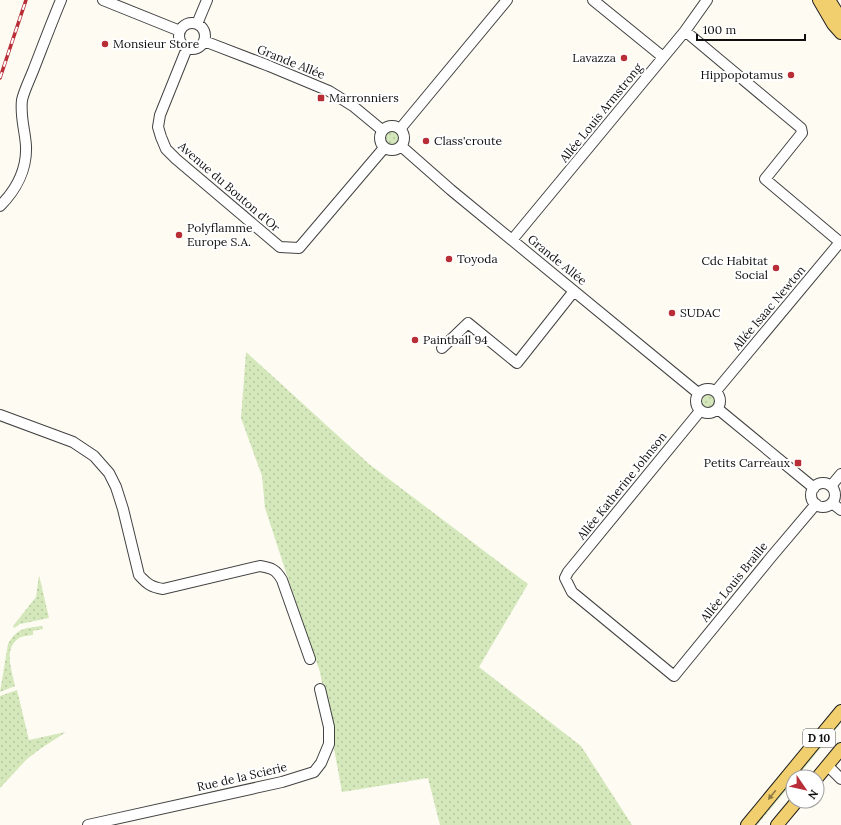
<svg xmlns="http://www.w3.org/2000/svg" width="841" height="825" font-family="Lora,serif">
	<defs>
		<pattern id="grass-dots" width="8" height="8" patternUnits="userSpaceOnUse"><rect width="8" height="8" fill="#d4e8bc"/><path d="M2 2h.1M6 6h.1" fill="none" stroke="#b5c6a0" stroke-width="1.8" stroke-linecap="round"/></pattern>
	</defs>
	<rect width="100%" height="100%" fill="#fefbf2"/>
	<path fill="url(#grass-dots)" d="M385 138a7 7 0 1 1 14 0a7 7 0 1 1-14 0Z
		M246 352 369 464 528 584 479 667 581 746 632 825H440L428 778 342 792 320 672 299 612 265 508 262 476 241 418Z
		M702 401a7 7 0 1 1 14 0a7 7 0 1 1-14 0Z
		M39 575 49 618 20 624 14 628 13 626 36 597Z
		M42 626 43 629 33 631V635C30 635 25 636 21 637 2 647 12 670 15 686L0 692 8 644C17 628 25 628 42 626Z
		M17 690 29 740 66 732 40 749 27 759 0 788V696Z
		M841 716V723L797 777H793V782L757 825H752Z"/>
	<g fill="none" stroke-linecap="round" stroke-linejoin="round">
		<defs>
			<path id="minor" d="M103 0 180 31
				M593 0 663 57
				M179 36a13 13 0 1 1 26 0a13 13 0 1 1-26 0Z
				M197 24 207 0
				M685 31 801 128 802 133 765 179 841 243
				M204 41 269 66 329 91 353 106 382 130
				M187 48 160 115 158 127 161 137 166 149 176 159 280 247 299 248 384 148
				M380 138a12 12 0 1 1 24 0a12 12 0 1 1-24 0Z
				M400 129 507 0
				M401 146 451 190 698 393
				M0 206C16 190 27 169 26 146 25 130 20 117 22 100 24 91 29 81 33 71 42 48 51 24 61 0
				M512 240 685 31 707 0
				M442 348 468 323 517 363 574 291
				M696 401a12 12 0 1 1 24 0a12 12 0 1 1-24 0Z
				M716 391 841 241
				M718 409 814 488
				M700 411 568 572 565 578 572 592 674 676 772 556 816 504
				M0 415 73 442 94 456 109 473 116 487 123 509 139 575C147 584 151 587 163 589L260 566C271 568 276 569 282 580L310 659
				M811 495a12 12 0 1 1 24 0a12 12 0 1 1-24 0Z
				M831 486 841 474
				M832 503 841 510
				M828 766 841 779
				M88 825 282 782 314 772 321 763 329 744V727L320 689"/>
			<path id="major" d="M819 0 833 24 841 33
				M829 0 841 19
				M817 778 841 749
				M747 825 841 711
				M777 825 797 801"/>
		</defs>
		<use href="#minor" stroke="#424242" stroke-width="12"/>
		<use href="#major" stroke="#202020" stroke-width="14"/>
		<use href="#minor" stroke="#fff" stroke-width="10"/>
		<use href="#major" stroke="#f2cf6e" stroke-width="12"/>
		<defs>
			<path id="rail" d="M0 78 26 0"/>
		</defs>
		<use href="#rail" stroke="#b92d37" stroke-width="3.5"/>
		<use href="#rail" stroke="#fff" stroke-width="2" stroke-dasharray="6" stroke-linecap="butt"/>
	</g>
	<defs><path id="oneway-solid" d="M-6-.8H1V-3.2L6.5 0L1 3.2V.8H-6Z"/></defs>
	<use fill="#8c7943" href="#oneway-solid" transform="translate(772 795) rotate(129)"/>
	<g fill="#b92d37" stroke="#fff" stroke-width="1.5">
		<circle cx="105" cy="44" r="4"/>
		<circle cx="624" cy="58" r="4"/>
		<circle cx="791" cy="75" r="4"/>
		<rect x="317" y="94" width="8" height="8" rx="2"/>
		<circle cx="426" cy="141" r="4"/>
		<circle cx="179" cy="235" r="4"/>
		<circle cx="449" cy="259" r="4"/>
		<circle cx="776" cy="268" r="4"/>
		<circle cx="672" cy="313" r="4"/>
		<circle cx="415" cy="340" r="4"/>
		<rect x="794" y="459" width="8" height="8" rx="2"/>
	</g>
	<g text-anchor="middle" stroke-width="4" stroke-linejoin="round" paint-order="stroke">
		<rect fill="#fff" stroke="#575757" stroke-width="1" x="803" y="729" width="32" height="18" rx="3"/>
		<g font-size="11" font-weight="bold" fill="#0f0f0f">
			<text x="819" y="742">D 10</text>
		</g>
		<g font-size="12" fill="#0f0f0f" stroke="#fff" text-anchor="start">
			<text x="113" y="48">Monsieur Store</text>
			<text x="616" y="62" text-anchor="end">Lavazza</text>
			<text x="783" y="79" text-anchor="end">Hippopotamus</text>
			<text x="329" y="102">Marronniers</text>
			<text x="434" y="145">Class'croute</text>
			<text x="187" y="232">Polyflamme<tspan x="187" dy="14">Europe S.A.</tspan></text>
			<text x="457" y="263">Toyoda</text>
			<text x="768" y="265" text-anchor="end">Cdc Habitat<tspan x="768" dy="14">Social</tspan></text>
			<text x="680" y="317">SUDAC</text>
			<text x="423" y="344">Paintball 94</text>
			<text x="790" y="467" text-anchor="end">Petits Carreaux</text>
		</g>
		<g font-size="12" fill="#0f0f0f" stroke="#fff">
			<text transform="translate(291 62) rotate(22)" y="4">Grande Allée</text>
			<text transform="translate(601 113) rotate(-51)" y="4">Allée Louis Armstrong</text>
			<text transform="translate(229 187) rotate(41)" y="4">Avenue du Bouton d'Or</text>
			<text transform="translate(557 260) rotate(39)" y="4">Grande Allée</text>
			<text transform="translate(769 308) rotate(-50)" y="4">Allée Isaac Newton</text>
			<text transform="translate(622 486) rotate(-51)" y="4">Allée Katherine Johnson</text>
			<text transform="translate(734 582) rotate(-51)" y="4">Allée Louis Braille</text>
			<text transform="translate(242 777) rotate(-13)" y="4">Rue de la Scierie</text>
		</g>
	</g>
	<g transform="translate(805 789) rotate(124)"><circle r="19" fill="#ffffff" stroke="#9f9f9f"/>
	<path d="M0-3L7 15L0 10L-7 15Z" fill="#b92d37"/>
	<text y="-6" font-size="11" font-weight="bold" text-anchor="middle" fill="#0f0f0f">N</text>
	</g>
	<path d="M697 34v6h108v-6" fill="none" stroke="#0f0f0f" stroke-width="2"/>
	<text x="703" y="34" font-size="12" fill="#0f0f0f" stroke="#ffffff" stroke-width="3" paint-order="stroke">100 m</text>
</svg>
